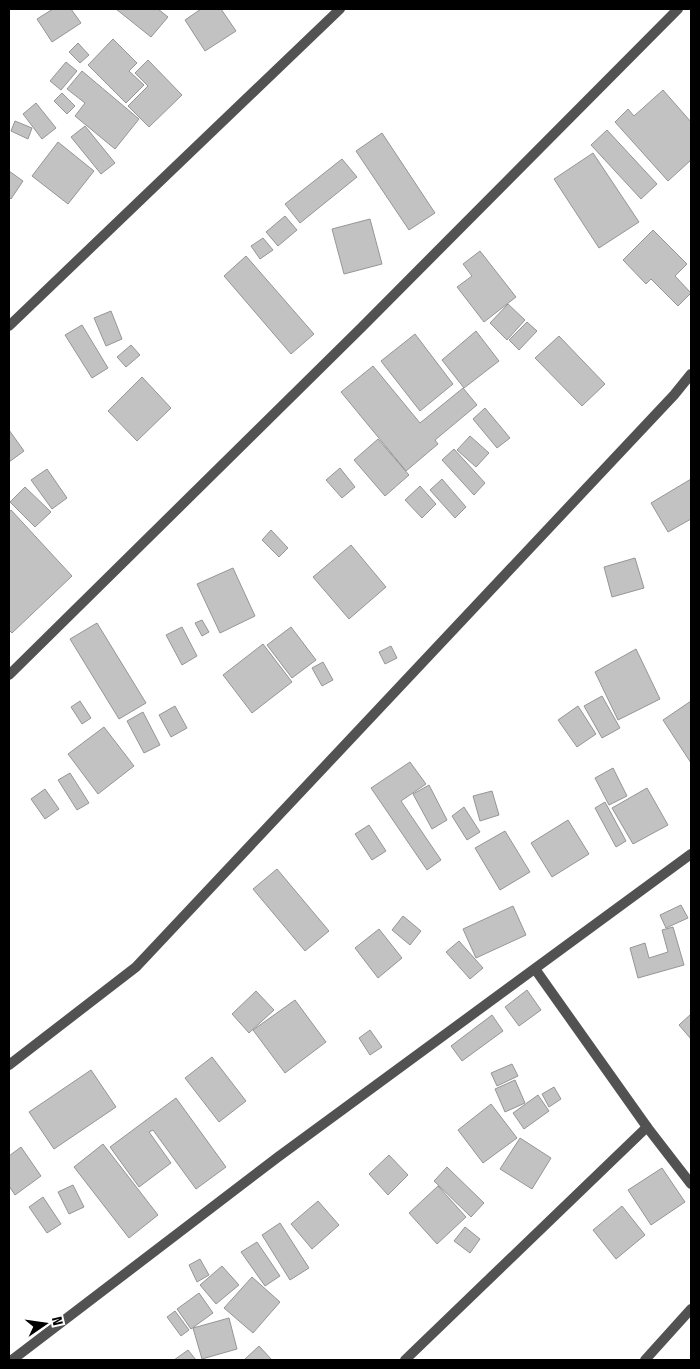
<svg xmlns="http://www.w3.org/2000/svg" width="700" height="1369" font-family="'Fira Sans Condensed',sans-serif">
	<rect width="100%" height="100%" fill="#fff"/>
	<path fill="#c2c2c2" stroke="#969696" d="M53 9H71L81 23 52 42 37 19Z
		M116 9H158L168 17 151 37Z
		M201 9H221L236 31 205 51 185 20Z
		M113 39 137 63 129 71 144 85 126 103 88 65Z
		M78 43 89 55 80 63 69 52Z
		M148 60 182 95 149 127 128 106 148 86 135 73Z
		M66 62 77 71 61 90 50 81Z
		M82 71 139 119 115 149 75 116 85 103 67 89Z
		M663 90 691 122V160L668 181 615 122 628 109 634 116Z
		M62 93 75 106 67 114 54 101Z
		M36 103 56 128 42 139 23 114Z
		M15 121 32 128 28 139 11 131Z
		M85 126 115 163 101 174 71 137Z
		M607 130 657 184 641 199 591 145Z
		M382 133 435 213 409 230 356 151Z
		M58 142 94 171 68 204 32 176Z
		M593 153 639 222 599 248 554 179Z
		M342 159 357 177 300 223 285 204Z
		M9 171 23 181 11 199 9 197Z
		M285 216 297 230 278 246 266 232Z
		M370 219 382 264 344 274 332 229Z
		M653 230 687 264 675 276 691 293 678 306 651 279 646 284 623 260Z
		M263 238 273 250 260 259 251 246Z
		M480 251 516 297 484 322 457 287 472 276 463 264Z
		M246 256 314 334 291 354 224 276Z
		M508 304 525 320 507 340 490 323Z
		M111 311 122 339 106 346 94 318Z
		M527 322 537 331 519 350 509 340Z
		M82 325 108 368 92 378 65 335Z
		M476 331 499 361 464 388 442 360Z
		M415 334 453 384 420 411 381 361Z
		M559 336 605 384 582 406 535 358Z
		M131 345 140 355 126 367 117 357Z
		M373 366 420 423 463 388 477 405 435 440 438 444 406 471 341 392Z
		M142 377 171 408 137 441 108 411Z
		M485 408 510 438 497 448 473 419Z
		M9 430 24 451 9 462Z
		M470 436 489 453 476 467 457 450Z
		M378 439 409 475 385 496 354 460Z
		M454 449 485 483 474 495 442 460Z
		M340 468 355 487 342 498 326 480Z
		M47 469 67 498 52 509 31 480Z
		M442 479 466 507 455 518 430 490Z
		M691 479V519L668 532 651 503Z
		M420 486 436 504 422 518 405 500Z
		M25 487 51 512 35 527 10 502Z
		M11 510 72 576 12 633 9 630V512Z
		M271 530 288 548 279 557 262 540Z
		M351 545 386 587 349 619 313 577Z
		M635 558 644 588 612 597 604 567Z
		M233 568 255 616 220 633 197 584Z
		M202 620 209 632 202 636 195 623Z
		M97 623 146 703 119 719 70 639Z
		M182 627 197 656 182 665 166 635Z
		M291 627 316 660 292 678 267 645Z
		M263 644 292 682 252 713 223 675Z
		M391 646 397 658 385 664 379 652Z
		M636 649 660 699 618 720 595 672Z
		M323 662 333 680 322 686 312 668Z
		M602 696 620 728 602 738 584 706Z
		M80 701 91 718 82 724 71 707Z
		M691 701V763L663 720Z
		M175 706 187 728 171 737 159 715Z
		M578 706 596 734 577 747 558 720Z
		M143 712 160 745 144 753 127 721Z
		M104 727 134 766 98 794 68 754Z
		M410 762 426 784 401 801 441 860 427 870 371 788Z
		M613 768 627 796 609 805 595 778Z
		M70 773 89 803 77 810 58 780Z
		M429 785 447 820 432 829 413 794Z
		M647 788 668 825 633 844 612 808Z
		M45 789 59 809 45 819 31 799Z
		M492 791 499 815 480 821 473 796Z
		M605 802 626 841 616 847 595 808Z
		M464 807 480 832 467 840 452 816Z
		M568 820 589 854 552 877 531 843Z
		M369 825 386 851 372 860 355 834Z
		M505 831 530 872 500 890 475 848Z
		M277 869 329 931 305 951 253 889Z
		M681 905 688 918 666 928 660 915Z
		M513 906 526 935 476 958 463 929Z
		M403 916 421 931 410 945 392 930Z
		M673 927 684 965 638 978 630 948 645 943 649 958 668 952 662 930Z
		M379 929 402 958 378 978 355 948Z
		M459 941 483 968 470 979 446 952Z
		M527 990 541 1010 519 1026 505 1007Z
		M256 991 274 1010 249 1033 232 1014Z
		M295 1000 326 1042 285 1073 253 1030Z
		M691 1014V1039L679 1025Z
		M492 1015 503 1031 462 1061 451 1046Z
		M370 1030 382 1047 370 1055 359 1038Z
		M212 1057 246 1101 219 1122 185 1078Z
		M512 1064 518 1076 497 1086 491 1073Z
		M91 1070 116 1107 54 1149 29 1112Z
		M515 1080 525 1103 505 1112 495 1089Z
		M554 1087 561 1099 549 1107 542 1094Z
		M538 1095 549 1111 524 1129 513 1113Z
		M176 1098 226 1167 196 1189 153 1130 149 1132 171 1163 139 1187 110 1147Z
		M491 1104 517 1138 483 1163 458 1130Z
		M520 1138 551 1158 532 1189 500 1169Z
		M103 1144 158 1215 129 1238 74 1167Z
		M21 1147 41 1176 15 1195 9 1186V1156Z
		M389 1155 408 1175 388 1195 369 1174Z
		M447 1167 484 1203 471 1217 434 1181Z
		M662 1168 685 1202 651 1225 628 1190Z
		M73 1185 84 1207 69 1214 58 1192Z
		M438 1186 466 1217 437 1244 409 1213Z
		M43 1197 61 1224 47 1233 29 1207Z
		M318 1201 339 1225 312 1249 291 1224Z
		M622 1206 645 1235 616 1259 593 1230Z
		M280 1223 309 1268 290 1280 262 1235Z
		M465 1227 480 1239 470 1253 454 1241Z
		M257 1242 280 1276 265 1286 241 1252Z
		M200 1259 209 1275 197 1282 189 1265Z
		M222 1266 239 1285 216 1304 200 1285Z
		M252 1277 280 1302 253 1333 224 1308Z
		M199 1293 213 1313 191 1329 177 1309Z
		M175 1311 189 1330 181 1336 167 1317Z
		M229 1318 237 1349 202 1359 193 1328Z
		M259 1346 272 1360H244Z
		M188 1350 196 1360H174Z"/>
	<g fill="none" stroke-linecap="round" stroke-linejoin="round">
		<path stroke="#525252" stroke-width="10" d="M535 969 647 1127 691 1184"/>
		<path stroke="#525252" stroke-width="10" d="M9 326 340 9
			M9 675 361 328 678 9
			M9 1065 136 967 674 395 691 374
			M12 1360 278 1157 691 854
			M405 1360 647 1127
			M645 1360 691 1309"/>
	</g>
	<rect width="700" height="1369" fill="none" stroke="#000000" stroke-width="20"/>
	<g transform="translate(45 1324) rotate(77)" stroke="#ffffff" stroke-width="4" paint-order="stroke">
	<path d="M0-4L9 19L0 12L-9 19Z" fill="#000000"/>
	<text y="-8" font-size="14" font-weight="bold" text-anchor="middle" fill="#000000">N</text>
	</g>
</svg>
